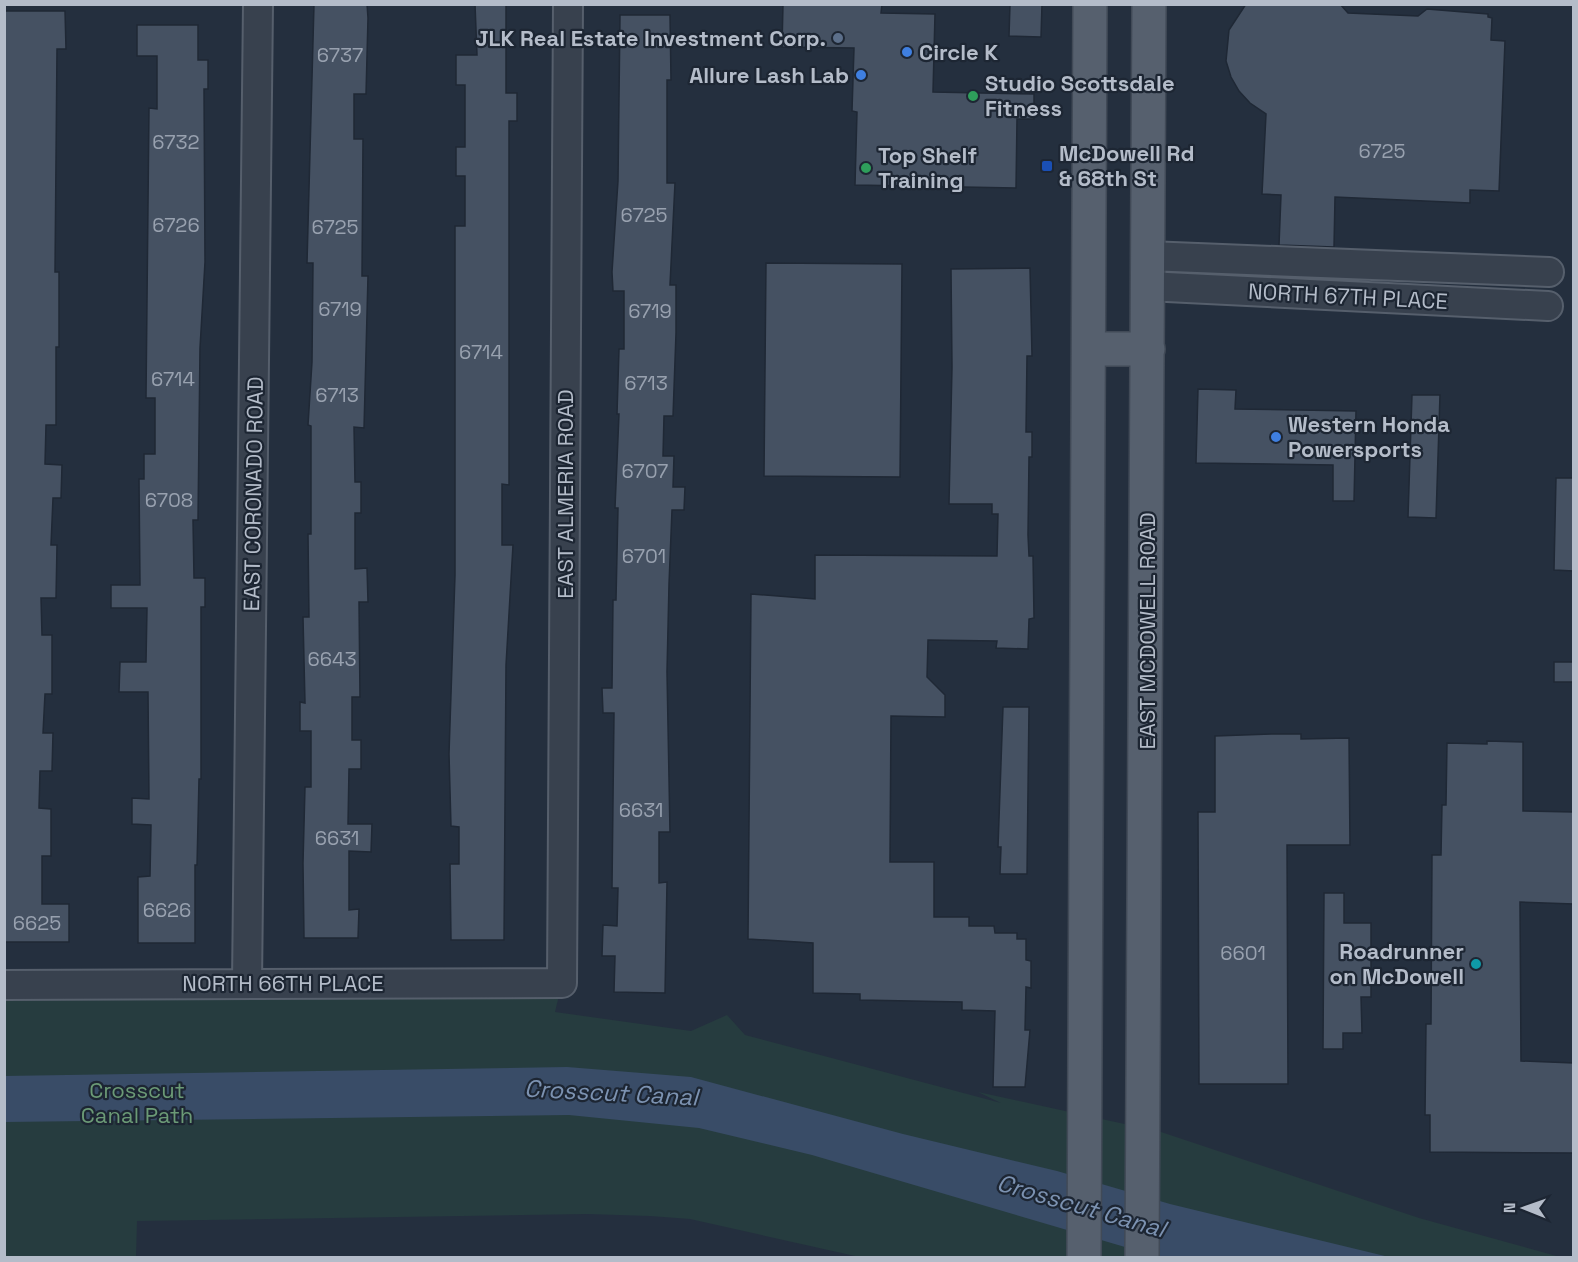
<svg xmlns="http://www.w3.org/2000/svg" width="1578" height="1262" font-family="'Space Grotesk',sans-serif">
	<rect width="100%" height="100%" fill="#242f3e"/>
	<path fill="#263c3f" d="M562 983 555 1012 691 1031 727 1015 745 1035 1001 1103 978 1092 1161 1132 1419 1218 1560 1257 864 1258 690 1219 650 1216 587 1214 137 1221 136 1257H5L4 985Z"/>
	<path fill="#394c67" d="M567 1067 691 1077 903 1134 1057 1171 1170 1204 1389 1257H1159L812 1155 699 1128 569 1115 5 1122 4 1076Z"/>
	<path fill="#455162" stroke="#1f2835" stroke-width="1.5" d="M314 4H367L368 18 366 94H354V139H363L362 276H368L364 428 354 427 355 482H361V513H355V569L367 568 368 602H359L360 697H352V740H361V769H349L348 824H372L371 852 349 851V910L359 909 358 938H304L303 863 305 787H311V731H300V702L305 703 303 617H309L308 534H311V426L308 425 312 362 313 263H307Z
		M475 4H506V93H517V121H509V485L502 484V545H513L506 665 504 940H451L450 864H459V827L451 826 449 754 455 575V226H465V176H456V147H465V85H456V55H477Z
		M783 4H882L881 13 935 14 933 92 1034 94V119H1017L1016 188 855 185 857 112 852 111 854 48 782 47Z
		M1010 4H1042L1041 37 1009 36Z
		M1246 4H1340L1348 13 1418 16 1427 9 1488 14V17L1492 18 1491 40 1505 41 1499 191 1470 190V203L1335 197 1334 247 1279 245 1281 195 1262 194 1266 114 1250 103 1239 91 1231 77 1226 61 1229 30Z
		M4 11H65L66 49H57L55 272H59V347H56V425H46L45 464 62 465 61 498H53L51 545H57L56 598H41L42 635H52V694H45L43 733H53L52 771H40L39 808 51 809V856H42V904H69V942H4Z
		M620 15H670L671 80H667V183H675L670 285H676V333L673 416H664L663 456H674L673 487H685L684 510H672L669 584 667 672 670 832H659V883L667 882 665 993 614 992 615 956H602L603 925 617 926 618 888H612L614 713H603L602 688H612L613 600H616L618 508H615L619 414H617L619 349H624V291H613L612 272 618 181Z
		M137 25H198V60H208V89H204L205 262 200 348 198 520H193L194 578H205V607H201V779H199L197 865H195V943H138V877L150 876 151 825 132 824V798L149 799 148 692H119L120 662H146L147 608H111V585H140L139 479H144V454H155V398H146L149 108 157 109V56H137Z
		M766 263 902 264 900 477 764 476Z
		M1030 268 1032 356H1027L1026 432H1032V457H1029L1028 535 1029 556H1033L1034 618 1029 619 1028 649 996 648 997 641 928 640 927 677 945 695V717L891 716 890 862H934V917H969V926H994L995 933H1017V939H1026V960L1031 961V988L1026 987 1025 1030H1030L1025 1087H993L995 1011 962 1010V1002L860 1000V994L813 993V943L748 939 751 594 815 599V555L997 556 998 514H992V504H949L952 367 951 269Z
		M1198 389 1236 390 1235 409 1356 411 1354 501H1333V465L1196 463Z
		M1412 395H1440L1436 518 1408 517Z
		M1556 478H1574V571L1554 570Z
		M1554 662H1574V682H1554Z
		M1003 707H1029L1027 874H1000L1001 847H998Z
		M1271 734H1301V739L1349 738 1350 845H1287L1288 1084H1199L1198 812H1215V736Z
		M1487 741 1523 742V811L1574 812V904L1520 902 1521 1061 1574 1063V1153L1430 1152V1115H1425L1426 1024H1431L1432 855H1441L1442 805H1446L1447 743 1487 744Z
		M1324 893H1344V923H1371V997H1361L1362 1033H1343V1049H1323Z"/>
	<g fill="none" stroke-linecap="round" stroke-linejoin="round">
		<defs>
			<path id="street" d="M1148 256 1549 272
				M1147 286 1548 306
				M247 983 258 4
				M4 985 562 983 568 4"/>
			<path id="primary" d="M1089 349H1148
				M1084 1258 1090 4
				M1142 1258 1149 4"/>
		</defs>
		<use href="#street" stroke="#565f6c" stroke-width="32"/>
		<use href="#primary" stroke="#414a57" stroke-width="36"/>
		<use href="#street" stroke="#38414e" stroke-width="28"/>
		<use href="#primary" stroke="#56606e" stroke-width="33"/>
	</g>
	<circle fill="#5c6f8a" stroke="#1d2633" stroke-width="2" cx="838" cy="38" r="6"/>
	<g fill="#3f7fe0" stroke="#1d2633" stroke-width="2">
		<circle cx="907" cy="52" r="6"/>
		<circle cx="861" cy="75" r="6"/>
		<circle cx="1276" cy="437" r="6"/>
	</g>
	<g fill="#2e9e5b" stroke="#1d2633" stroke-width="2">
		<circle cx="973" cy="96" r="6"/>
		<circle cx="866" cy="168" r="6"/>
	</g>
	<rect fill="#1a4fb4" stroke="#1d2633" stroke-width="2" x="1041" y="160" width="12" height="12" rx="3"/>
	<circle fill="#0f9aa8" stroke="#1d2633" stroke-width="2" cx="1476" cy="964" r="6"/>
	<g text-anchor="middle" stroke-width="4.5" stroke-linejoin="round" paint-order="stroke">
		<g font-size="20" fill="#98a1af">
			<text x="340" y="62">6737</text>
			<text x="176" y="149">6732</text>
			<text x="1382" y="158">6725</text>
			<text x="644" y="222">6725</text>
			<text x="176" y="232">6726</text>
			<text x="335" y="234">6725</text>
			<text x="340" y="316">6719</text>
			<text x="650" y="318">6719</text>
			<text x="481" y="359">6714</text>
			<text x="173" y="386">6714</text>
			<text x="646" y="390">6713</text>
			<text x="337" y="402">6713</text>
			<text x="645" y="478">6707</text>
			<text x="169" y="507">6708</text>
			<text x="644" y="563">6701</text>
			<text x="332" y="666">6643</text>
			<text x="641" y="817">6631</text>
			<text x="337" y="845">6631</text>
			<text x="167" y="917">6626</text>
			<text x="37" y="930">6625</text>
			<text x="1243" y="960">6601</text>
		</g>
		<g font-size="22" font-weight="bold" fill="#b4bcc9" stroke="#1d2633" text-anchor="start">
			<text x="826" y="46" text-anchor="end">JLK Real Estate Investment Corp.</text>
			<text x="919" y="60">Circle K</text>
			<text x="849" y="83" text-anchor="end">Allure Lash Lab</text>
			<text x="985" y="91">Studio Scottsdale<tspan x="985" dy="25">Fitness</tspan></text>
			<text x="1059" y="161">McDowell Rd<tspan x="1059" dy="25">&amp; 68th St</tspan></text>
			<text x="878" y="163">Top Shelf<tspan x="878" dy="25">Training</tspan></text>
			<text x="1288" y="432">Western Honda<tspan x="1288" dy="25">Powersports</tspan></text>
			<text x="1464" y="959" text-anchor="end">Roadrunner<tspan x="1464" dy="25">on McDowell</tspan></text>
		</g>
		<g font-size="22" fill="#b4bcc9" stroke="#1d2633">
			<text transform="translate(1348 296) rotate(3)" y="8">NORTH 67TH PLACE</text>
			<text transform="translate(253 494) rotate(-89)" y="8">EAST CORONADO ROAD</text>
			<text transform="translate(565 494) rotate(-90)" y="8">EAST ALMERIA ROAD</text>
			<text transform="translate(1147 631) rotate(-90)" y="8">EAST MCDOWELL ROAD</text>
			<text x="283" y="991">NORTH 66TH PLACE</text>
		</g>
		<g font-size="22" fill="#6b9a76" stroke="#1d2633">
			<text x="137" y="1098">Crosscut<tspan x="137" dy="25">Canal Path</tspan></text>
		</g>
		<g font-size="24" font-style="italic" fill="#7c92b1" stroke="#1d2633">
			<text transform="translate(611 1093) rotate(3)" y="8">Crosscut Canal</text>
			<text transform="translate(1081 1206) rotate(16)" y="8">Crosscut Canal</text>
		</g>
	</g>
	<rect width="1578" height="1262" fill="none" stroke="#b4bcc9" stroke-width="12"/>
	<g transform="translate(1524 1208) rotate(271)" stroke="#1d2633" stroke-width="4.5" paint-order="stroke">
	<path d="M0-4.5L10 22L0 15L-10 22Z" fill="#b4bcc9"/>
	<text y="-9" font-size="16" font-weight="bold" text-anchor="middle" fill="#b4bcc9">N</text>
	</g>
</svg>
